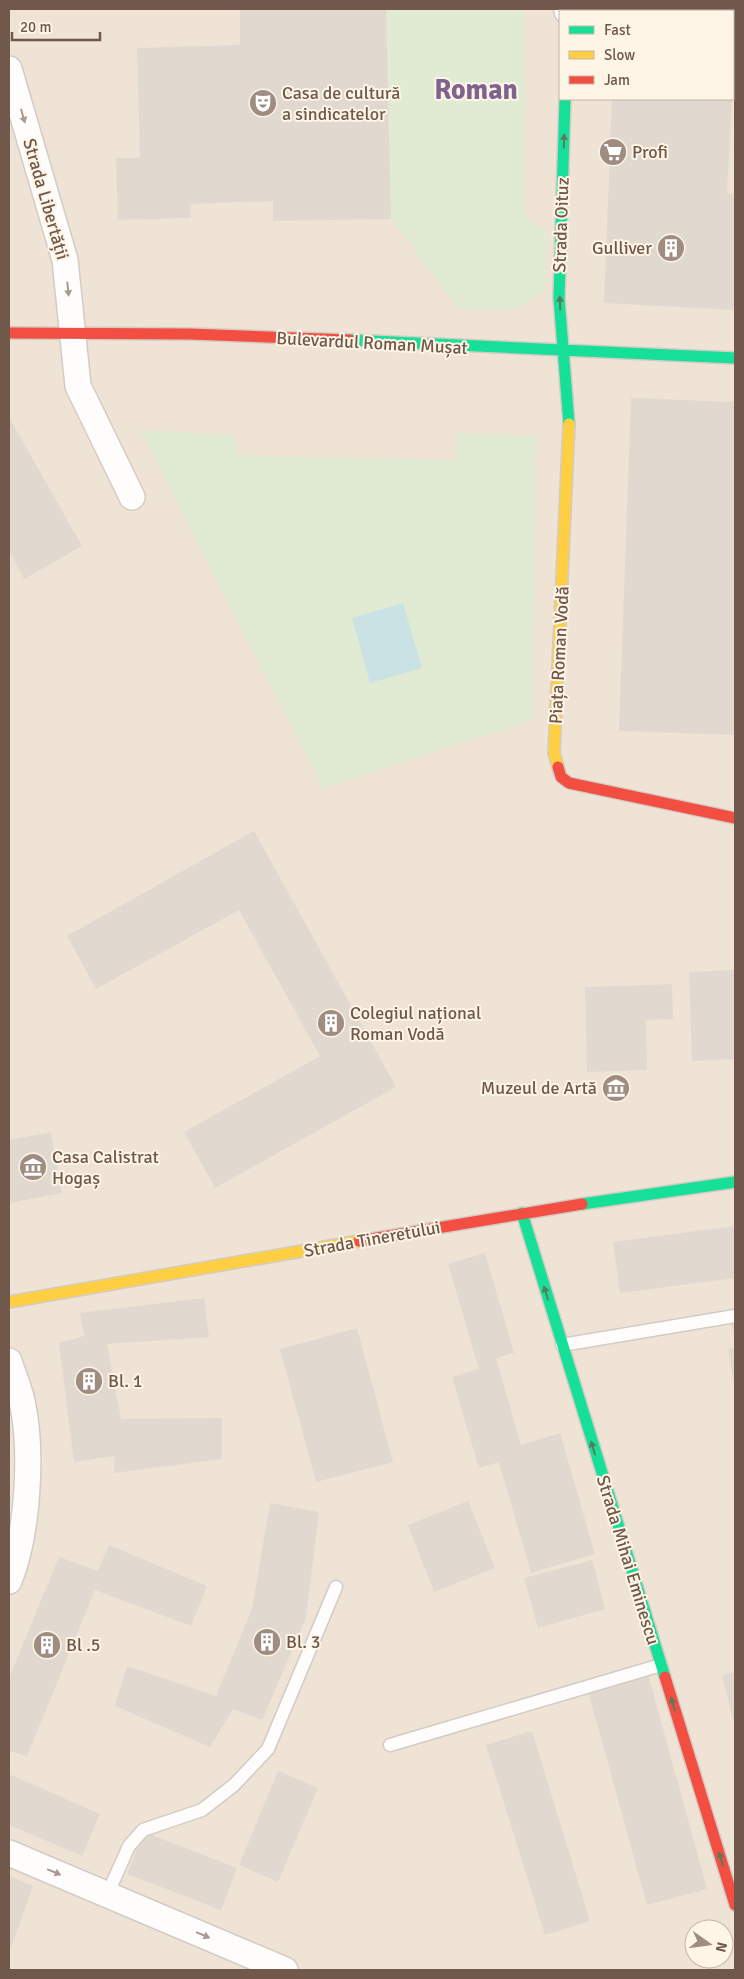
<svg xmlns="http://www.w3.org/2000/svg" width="744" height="1979" font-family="Signika,sans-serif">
	<rect width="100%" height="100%" fill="#f5f0e8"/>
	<path fill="#eee3d5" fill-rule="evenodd" d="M9 9H735V1970H9ZM560 11H733V99H560ZM694 1929H724V1959H694Z"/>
	<path fill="#e1ebd3" d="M386 9H525V217L548 233 545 291 513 310 459 309 391 219Z
		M140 430 235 435V455L456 460 457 432 536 437 532 720 323 788Z"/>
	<path fill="#cae2e4" d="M403 603 422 668 370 683 352 618Z"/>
	<path fill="#e1d8d0" d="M240 9H386L391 219 273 221V201L190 204 191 218 118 220 116 158H140L137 48 240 45Z
		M616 9H735L734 52 733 11H615Z
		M612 99H732L727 193 735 194V310L604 303Z
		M631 398 735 402V735L619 731Z
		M9 417 82 546 24 579 9 550Z
		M254 831 396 1087 215 1188 184 1132 320 1056 239 910 96 989 67 936Z
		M735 970V1059L692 1061 689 972Z
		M672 984 673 1019 646 1020 647 1070 587 1072 585 987Z
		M51 1132 62 1193 9 1203V1140Z
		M735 1226V1278L620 1293 613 1242Z
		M485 1253 514 1353 496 1358 521 1445 560 1433 595 1554 531 1573 499 1462 479 1468 452 1377 479 1369 448 1264Z
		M204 1298 209 1337 107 1344 121 1419 222 1418V1459L114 1473 115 1456 74 1462 59 1343 84 1336 80 1313Z
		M735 1321V1337H734L731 1322Z
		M357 1328 393 1462 316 1482 280 1349Z
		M735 1348V1385H734L728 1349Z
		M468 1501 495 1568 434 1592 408 1525Z
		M270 1503 319 1512 306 1618 262 1720 233 1709 210 1747 115 1706 127 1666 216 1696 252 1609Z
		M109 1545 207 1586 191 1626 95 1590 27 1756 9 1751V1678L59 1557 98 1571Z
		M592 1560 605 1609 538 1628 524 1578Z
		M735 1672V1727L722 1675Z
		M648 1674 707 1889 647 1905 588 1691Z
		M532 1731 590 1921 545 1935 486 1745Z
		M278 1771 318 1788 278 1882 239 1865Z
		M9 1774 100 1814 82 1856 9 1825Z
		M144 1832 237 1868 221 1910 127 1874Z
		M9 1876 33 1886 9 1953Z"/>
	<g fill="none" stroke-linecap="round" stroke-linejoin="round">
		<defs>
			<path id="lane" d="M562 1345 735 1316
				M390 1745 661 1665
				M107 1895 129 1846 143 1830 202 1810 234 1785 268 1749 336 1587"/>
			<path id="street" d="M567 11V9
				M9 69 65 260 78 386 132 497
				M9 1361C13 1374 19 1388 22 1401 33 1451 28 1534 9 1581
				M9 1853 285 1970"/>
			<path id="fast" d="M565 99 559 298 569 424
				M350 340 735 358
				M582 1204 735 1182
				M522 1213 665 1677"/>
			<path id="slow" d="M558 767 554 753 569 424
				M9 1302 359 1241"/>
			<path id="jam" d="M9 333 190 334 350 340
				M558 767 561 777 569 783 735 818
				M359 1241 582 1204
				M665 1677 735 1905"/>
		</defs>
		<use href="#lane" stroke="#d3ccc5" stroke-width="15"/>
		<use href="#street" stroke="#d3ccc5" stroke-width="28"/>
		<use href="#fast" stroke="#d4ccc4" stroke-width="14"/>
		<use href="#slow" stroke="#d4ccc4" stroke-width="14"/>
		<use href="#jam" stroke="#d4ccc4" stroke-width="14"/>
		<use href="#lane" stroke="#fefdfc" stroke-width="12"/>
		<use href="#street" stroke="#fefdfc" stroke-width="25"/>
		<use href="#fast" stroke="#16e098" stroke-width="11"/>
		<use href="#slow" stroke="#ffcf43" stroke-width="11"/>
		<use href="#jam" stroke="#f24e42" stroke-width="11"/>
	</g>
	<defs><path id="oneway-solid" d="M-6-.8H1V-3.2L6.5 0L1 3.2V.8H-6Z" transform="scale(1.25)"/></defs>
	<g fill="#a99a91">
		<use href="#oneway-solid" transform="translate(23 116) rotate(74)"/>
		<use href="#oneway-solid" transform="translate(68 289) rotate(84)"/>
		<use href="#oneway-solid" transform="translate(54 1872) rotate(23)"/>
		<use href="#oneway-solid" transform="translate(203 1935) rotate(23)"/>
	</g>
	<g fill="#5a7a5e">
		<use href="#oneway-solid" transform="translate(564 141) rotate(-88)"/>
		<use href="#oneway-solid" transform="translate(560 303) rotate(-92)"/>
		<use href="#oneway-solid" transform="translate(546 1293) rotate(-107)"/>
		<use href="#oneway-solid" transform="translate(593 1448) rotate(-107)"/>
		<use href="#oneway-solid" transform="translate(673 1704) rotate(-107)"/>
		<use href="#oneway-solid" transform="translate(721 1859) rotate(-107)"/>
	</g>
	<defs>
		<symbol id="theatre-disc" viewBox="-11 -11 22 22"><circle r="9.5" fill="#9f8d81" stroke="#fef5e7"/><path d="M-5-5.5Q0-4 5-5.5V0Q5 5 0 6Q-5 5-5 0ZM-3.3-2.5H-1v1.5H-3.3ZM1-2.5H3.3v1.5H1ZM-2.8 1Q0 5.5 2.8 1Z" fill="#fff"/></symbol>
		<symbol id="supermarket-disc" viewBox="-11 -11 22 22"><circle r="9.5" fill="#9f8d81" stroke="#fef5e7"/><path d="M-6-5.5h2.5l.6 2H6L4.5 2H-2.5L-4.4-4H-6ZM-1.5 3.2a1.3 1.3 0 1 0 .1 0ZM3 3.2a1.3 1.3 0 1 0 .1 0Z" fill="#fff"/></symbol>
		<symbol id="building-disc" viewBox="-11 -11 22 22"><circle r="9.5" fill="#9f8d81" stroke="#fef5e7"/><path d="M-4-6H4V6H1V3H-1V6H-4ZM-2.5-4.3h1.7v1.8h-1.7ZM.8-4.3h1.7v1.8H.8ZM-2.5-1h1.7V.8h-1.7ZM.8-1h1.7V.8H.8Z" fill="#fff"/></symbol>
		<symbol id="museum-disc" viewBox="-11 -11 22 22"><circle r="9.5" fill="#9f8d81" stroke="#fef5e7"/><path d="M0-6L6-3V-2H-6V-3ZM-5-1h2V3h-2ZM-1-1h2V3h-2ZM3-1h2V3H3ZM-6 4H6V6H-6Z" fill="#fff"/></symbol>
	</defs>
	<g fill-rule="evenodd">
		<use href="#theatre-disc" x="247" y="87" width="32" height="32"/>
		<use href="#supermarket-disc" x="597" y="136" width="32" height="32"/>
		<use href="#building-disc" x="655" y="232" width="32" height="32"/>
		<use href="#building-disc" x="315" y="1007" width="32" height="32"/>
		<use href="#museum-disc" x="600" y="1072" width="32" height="32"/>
		<use href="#museum-disc" x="17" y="1151" width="32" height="32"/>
		<use href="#building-disc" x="73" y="1365" width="32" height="32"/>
		<use href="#building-disc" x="251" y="1626" width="32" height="32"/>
		<use href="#building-disc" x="31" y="1629" width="32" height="32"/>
	</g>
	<g text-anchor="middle" stroke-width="4" stroke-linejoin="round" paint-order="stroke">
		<g font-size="18" fill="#70584a" stroke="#fef5e7" text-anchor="start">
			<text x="282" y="99">Casa de cultură<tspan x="282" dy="21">a sindicatelor</tspan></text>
			<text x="632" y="158">Profi</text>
			<text x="652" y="254" text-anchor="end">Gulliver</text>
			<text x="350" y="1019">Colegiul național<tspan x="350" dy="21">Roman Vodă</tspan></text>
			<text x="597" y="1094" text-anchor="end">Muzeul de Artă</text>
			<text x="52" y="1163">Casa Calistrat<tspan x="52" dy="21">Hogaș</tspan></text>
			<text x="108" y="1387">Bl. 1</text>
			<text x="286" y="1648">Bl. 3</text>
			<text x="66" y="1651">Bl .5</text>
		</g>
		<g font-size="18" fill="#70584a" stroke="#fef5e7">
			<text transform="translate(46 199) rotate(74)" y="6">Strada Libertății</text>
			<text transform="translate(561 225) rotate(-88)" y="6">Strada Oituz</text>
			<text transform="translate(372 343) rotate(3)" y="6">Bulevardul Roman Mușat</text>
			<text transform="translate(559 655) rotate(-87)" y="6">Piața Roman Vodă</text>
			<text transform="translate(372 1239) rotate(-10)" y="6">Strada Tineretului</text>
			<text transform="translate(628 1560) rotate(73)" y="6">Strada Mihai Eminescu</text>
		</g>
		<g font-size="28" font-weight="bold" fill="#7f628d" stroke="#fef5e7">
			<text x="476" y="99">Roman</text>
		</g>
	</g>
	<rect width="744" height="1979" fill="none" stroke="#70584a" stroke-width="20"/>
	<rect x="559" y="10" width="175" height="90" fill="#fef5e7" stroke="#c5b6a8"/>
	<rect x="569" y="26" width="25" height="8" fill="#16e098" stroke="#c5b6a8"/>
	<text x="604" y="35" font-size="15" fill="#70584a">Fast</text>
	<rect x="569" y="51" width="25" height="8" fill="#ffcf43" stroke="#c5b6a8"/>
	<text x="604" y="60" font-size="15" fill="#70584a">Slow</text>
	<rect x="569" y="76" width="25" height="8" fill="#f24e42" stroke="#c5b6a8"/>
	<text x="604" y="85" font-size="15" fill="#70584a">Jam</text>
	<g transform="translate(709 1944) rotate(104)"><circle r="24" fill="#fef5e7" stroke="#c5b6a8"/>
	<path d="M0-4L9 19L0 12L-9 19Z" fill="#9f8d81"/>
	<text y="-8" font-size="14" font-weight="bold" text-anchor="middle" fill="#70584a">N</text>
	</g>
	<path d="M12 32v8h88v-8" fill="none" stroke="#70584a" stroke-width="2.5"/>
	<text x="20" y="32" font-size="15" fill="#70584a" stroke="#fef5e7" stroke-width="4" paint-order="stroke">20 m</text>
</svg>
